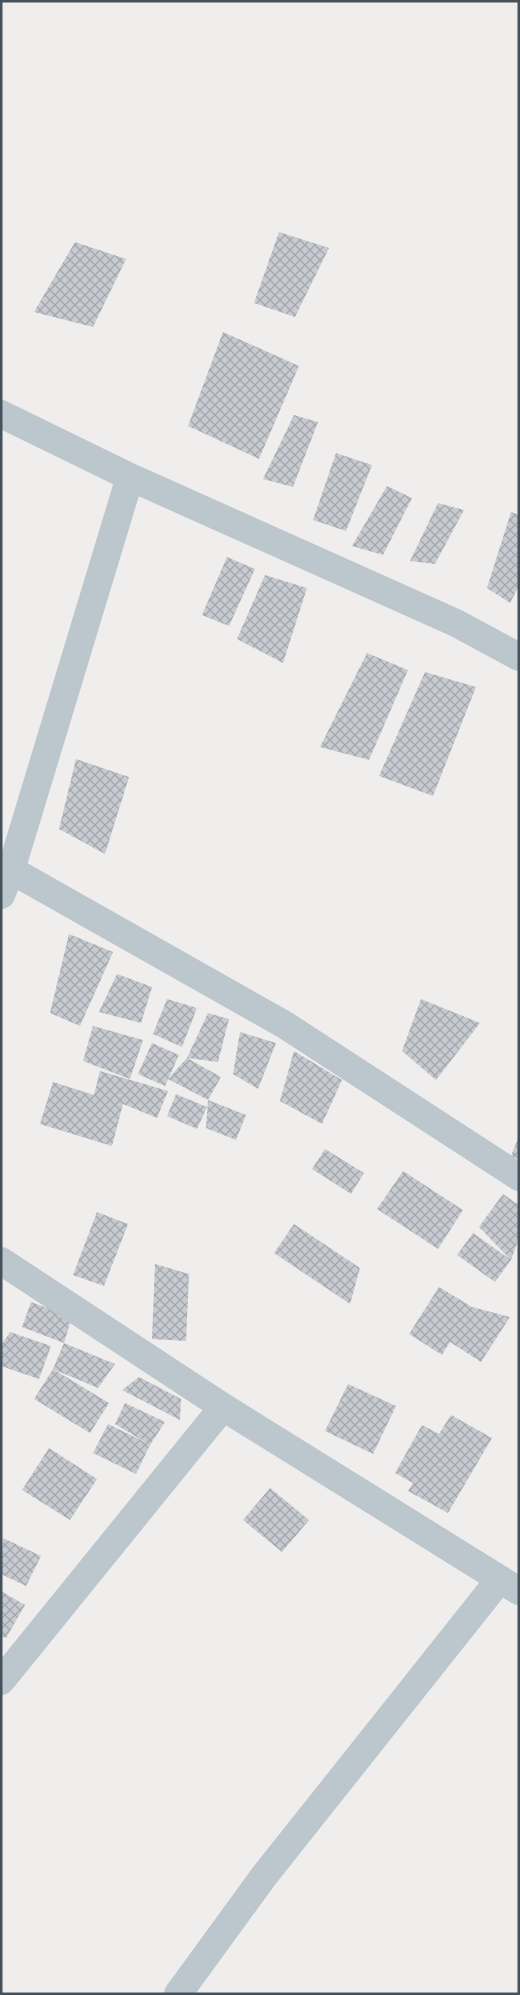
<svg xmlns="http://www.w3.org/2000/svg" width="520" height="1995" font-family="Cabin,sans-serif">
	<defs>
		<pattern id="building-cross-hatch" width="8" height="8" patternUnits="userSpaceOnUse" patternTransform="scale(1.25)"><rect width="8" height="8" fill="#c7cad0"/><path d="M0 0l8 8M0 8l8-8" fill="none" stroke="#a3a7ac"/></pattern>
	</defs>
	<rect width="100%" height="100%" fill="#f0eded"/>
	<path fill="url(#building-cross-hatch)" d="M279 232 329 248 295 317 254 303Z
		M75 242 126 259 93 327 34 312Z
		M223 332 299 366 259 459 188 426Z
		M294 415 318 422 293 487 263 479Z
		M336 453 372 465 346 531 313 520Z
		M387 486 412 498 383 555 352 546Z
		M438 503 464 510 435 564 410 561Z
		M511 512 519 515V586L510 603 487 588Z
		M227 557 255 569 229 626 202 615Z
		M265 575 307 588 283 663 237 639Z
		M367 653 408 670 369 760 320 747Z
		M425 672 476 687 433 796 379 776Z
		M76 759 129 777 105 854 59 829Z
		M69 934 113 952 80 1026 50 1013Z
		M117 974 152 987 141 1023 99 1012Z
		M167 999 197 1008 182 1047 153 1034Z
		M421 999 480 1023 436 1080 402 1051Z
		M208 1013 229 1019 218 1062 187 1058Z
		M93 1026 143 1040 130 1079 83 1061Z
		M240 1032 276 1043 258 1089 233 1074Z
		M152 1043 179 1055 165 1086 138 1074Z
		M294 1051 342 1080 322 1124 280 1101Z
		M187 1058 221 1077 208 1100 168 1079Z
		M100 1071 168 1091 157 1118 123 1104 112 1146 40 1124 53 1082 94 1095Z
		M176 1094 207 1107 197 1129 167 1116Z
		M208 1100 246 1115 236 1140 206 1128Z
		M519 1136V1159L511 1156Z
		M325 1149 364 1173 351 1194 312 1169Z
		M403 1171 463 1210 438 1249 377 1209Z
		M503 1194 519 1205V1238L511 1260 495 1282 457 1255 473 1233 511 1260 479 1227Z
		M97 1212 128 1224 104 1286 73 1275Z
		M294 1224 360 1268 350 1304 274 1253Z
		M155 1264 189 1274 186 1341 152 1339Z
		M439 1287 472 1307 510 1317 481 1362 450 1342 442 1355 409 1334Z
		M31 1302 72 1317 64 1343 115 1364 98 1388 53 1369 64 1343 22 1327Z
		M10 1332 51 1346 39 1379 1 1366V1345Z
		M53 1369 109 1403 90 1433 34 1399Z
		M139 1377 181 1399 180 1420 122 1390Z
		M348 1384 396 1406 373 1454 325 1431Z
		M125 1403 165 1422 150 1445 136 1474 93 1453 108 1424 147 1443 115 1424Z
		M451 1415 492 1438 448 1513 408 1491 413 1483 395 1473 422 1425 439 1434Z
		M49 1448 97 1479 70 1520 22 1490Z
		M270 1488 309 1520 282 1552 243 1520Z
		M3 1538 41 1556 26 1586 1 1574Z
		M1 1591 25 1605 6 1638 1 1636Z"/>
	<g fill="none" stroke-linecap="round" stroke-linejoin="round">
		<path stroke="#bbc6cd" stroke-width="28" d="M1 414 130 477
			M11 870 285 1025 519 1177
			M1 895 11 870 130 477 456 623 519 657
			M1 1261 223 1407 519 1591
			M1 1681 223 1407
			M178 1994 264 1876 500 1579"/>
	</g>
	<rect width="520" height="1995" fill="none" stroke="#45525b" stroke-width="5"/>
</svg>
